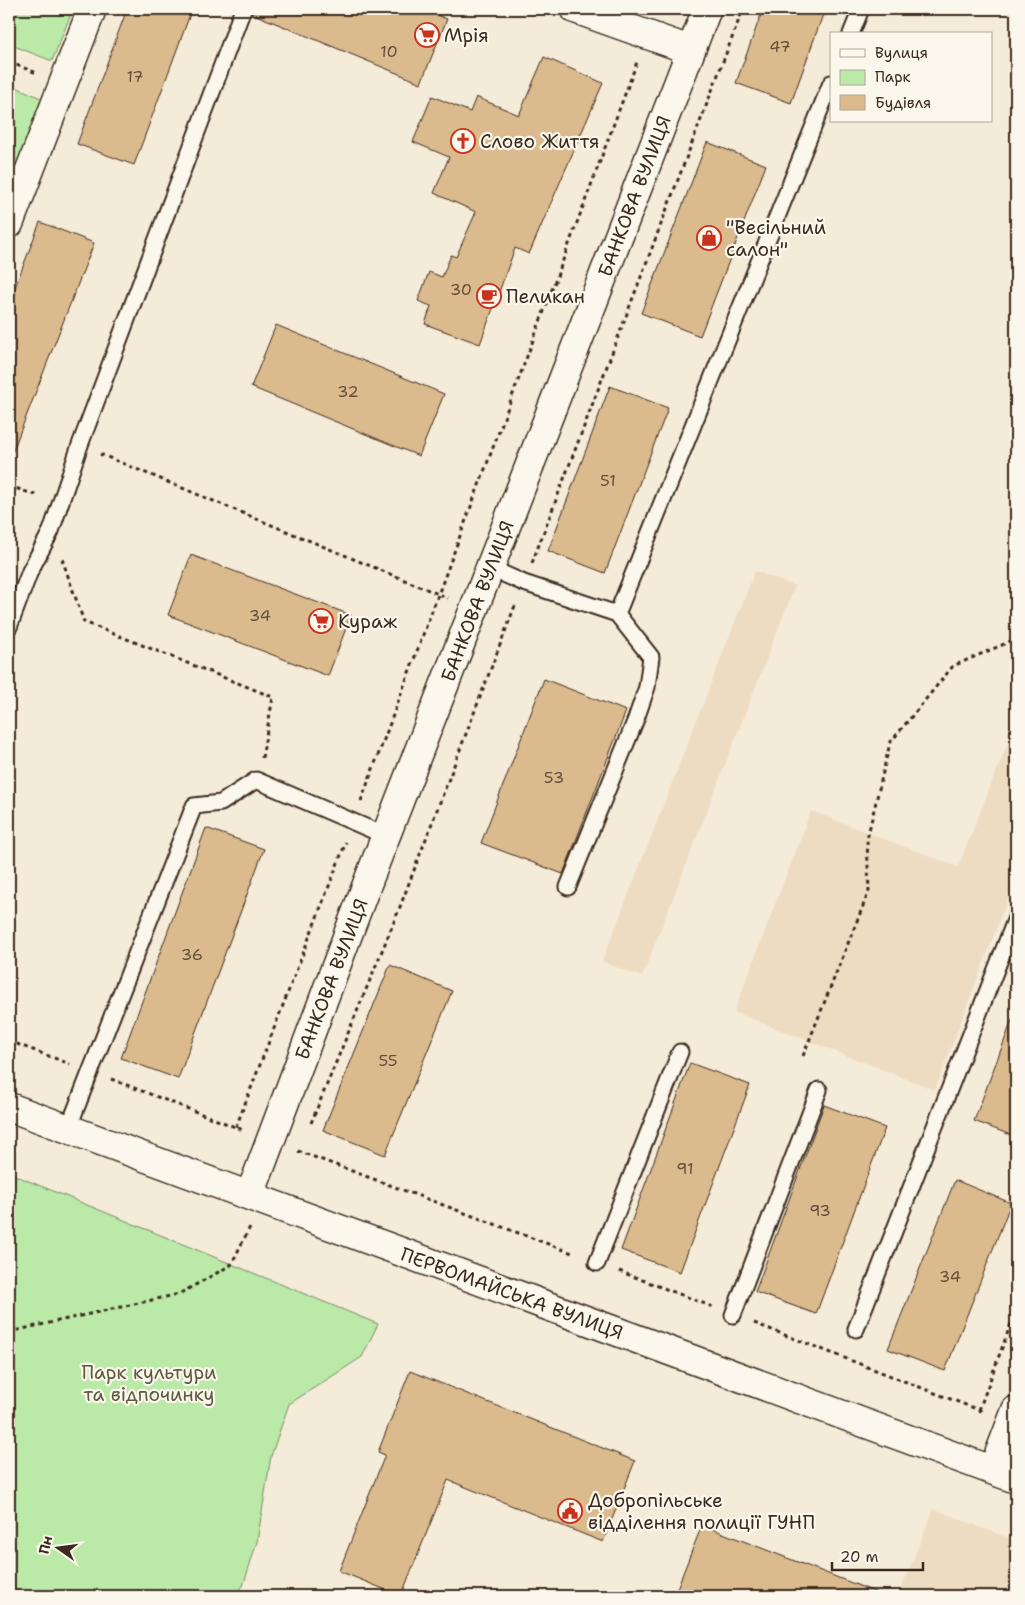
<svg xmlns="http://www.w3.org/2000/svg" width="1025" height="1605" font-family="'Shantell Sans',sans-serif">
	<rect width="100%" height="100%" fill="#f5ebd9"/>
	<filter id="ink" filterUnits="userSpaceOnUse"><feTurbulence type="fractalNoise" baseFrequency=".02" numOctaves="2"/><feDisplacementMap in="SourceGraphic" scale="10" xChannelSelector="R" yChannelSelector="G"/><feConvolveMatrix kernelMatrix="1 2 1 2 8 2 1 2 1" color-interpolation-filters="sRGB"/></filter>
	<g filter="url(#ink)">
		<path fill="#eddcc2" d="M755 571 795 586 642 977 602 962Z
			M1016 723V877L935 1090 734 1012 811 811 958 867Z
			M934 1509 1016 1541V1596H898Z"/>
		<path fill="#bae9a8" stroke="#7a8a63" d="M9 9H73L52 61 9 44Z
			M9 84 43 99 9 186Z
			M9 1173 378 1324 362 1357 289 1404 271 1456 257 1542 243 1586 233 1596H9Z"/>
		<path fill="#dbba8d" stroke="#3b2a1e" d="M127 9H192L134 165 77 144Z
			M252 9H422L447 19 421 83 251 13Z
			M763 9H825L791 103 736 83Z
			M544 57 603 83 529 254 515 248 480 344 425 324 431 306 418 301 429 272 442 277 451 255 456 257 476 212 434 193 449 157 413 142 432 96 470 112 476 97 519 115Z
			M707 142 766 165 700 336 641 313Z
			M40 222 94 243 10 458 9 303Z
			M276 325 444 394 419 456 251 387Z
			M610 386 668 408 605 573 548 551Z
			M191 555 351 615 328 676 168 615Z
			M544 679 626 711 563 874 481 843Z
			M206 828 264 849 178 1079 121 1058Z
			M390 965 452 991 385 1155 323 1130Z
			M1014 1015H1016V1137L974 1121Z
			M690 1063 750 1085 680 1272 621 1250Z
			M824 1105 885 1128 816 1314 755 1292Z
			M955 1180 1011 1203 945 1371 888 1349Z
			M410 1371 635 1461 603 1542 448 1480 401 1596 339 1571 385 1455 378 1452Z
			M702 1525 880 1594V1596H674Z"/>
		<g fill="none" stroke-linecap="round" stroke-linejoin="round">
			<defs>
				<path id="service" d="M851 34 861 9
					M490 568 524 583 617 614 651 657 647 687 636 719 568 887
					M617 614 831 83
					M9 627 30 571 51 531 80 445 243 9
					M68 1129 194 806 221 803 256 780 386 836
					M597 1263 680 1052
					M733 1315 819 1090
					M856 1329 1016 918"/>
				<path id="minor" d="M575 9 690 50
					M9 224 92 9"/>
				<path id="tertiary" d="M250 1195 362 897 707 9
					M993 1470 1016 1410"/>
				<path id="secondary" d="M9 1107 1016 1479"/>
			</defs>
			<use href="#service" stroke="#3b2a1e" stroke-width="19"/>
			<use href="#minor" stroke="#3b2a1e" stroke-width="31"/>
			<use href="#tertiary" stroke="#3b2a1e" stroke-width="31"/>
			<use href="#secondary" stroke="#3b2a1e" stroke-width="31"/>
			<path stroke="#3b2a1e" stroke-width="3" stroke-dasharray="4 4" stroke-linecap="butt" d="M9 62 37 73
				M100 454 448 598
				M9 486 39 496
				M62 559 84 622 273 697 262 758
				M532 563 743 9
				M361 801 637 62
				M9 1041 70 1064
				M803 1056 869 891 867 839 890 743 953 666 1016 639
				M111 1079 243 1130
				M311 1123 398 912 516 603
				M236 1127 346 842
				M298 1151 575 1254
				M619 1271 713 1307
				M754 1323 984 1412
				M9 1332 179 1294 231 1265 250 1227
				M979 1410 1016 1310"/>
			<use href="#service" stroke="#fbf7ec" stroke-width="15"/>
			<use href="#minor" stroke="#fbf7ec" stroke-width="28"/>
			<use href="#tertiary" stroke="#fbf7ec" stroke-width="28"/>
			<use href="#secondary" stroke="#fbf7ec" stroke-width="28"/>
		</g>
	</g>
	<defs>
		<symbol id="supermarket-ring" viewBox="-11 -11 22 22"><circle r="9.5" fill="#fbf7ec" stroke="#c8321e" stroke-width="1.5"/><path d="M-6-5.5h2.5l.6 2H6L4.5 2H-2.5L-4.4-4H-6ZM-1.5 3.2a1.3 1.3 0 1 0 .1 0ZM3 3.2a1.3 1.3 0 1 0 .1 0Z" fill="#c8321e"/></symbol>
		<symbol id="church-ring" viewBox="-11 -11 22 22"><circle r="9.5" fill="#fbf7ec" stroke="#c8321e" stroke-width="1.5"/><path d="M-1.2-6h2.4v3.5h3.3v2.4h-3.3V6h-2.4V-.1h-3.3v-2.4h3.3Z" fill="#c8321e"/></symbol>
		<symbol id="shop-ring" viewBox="-11 -11 22 22"><circle r="9.5" fill="#fbf7ec" stroke="#c8321e" stroke-width="1.5"/><path d="M-5-2.5h2.3a2.7 3.5 0 0 1 5.4 0H5L5.5 6h-11ZM-1.5-2.5h3a1.5 2.3 0 0 0-3 0Z" fill="#c8321e"/></symbol>
		<symbol id="cafe-ring" viewBox="-11 -11 22 22"><circle r="9.5" fill="#fbf7ec" stroke="#c8321e" stroke-width="1.5"/><path d="M-5.5-4.5H6V0H3Q3 3.5 0 3.5H-2.5Q-5.5 3.5-5.5 0ZM3-3.2v2h1.7v-2ZM-6 4.5H4V6H-6Z" fill="#c8321e"/></symbol>
		<symbol id="civic-ring" viewBox="-11 -11 22 22"><circle r="9.5" fill="#fbf7ec" stroke="#c8321e" stroke-width="1.5"/><path d="M-.6-6.5H3V-4.5H.6V-3L4-1V1h2V6H-6V1h2V-1L-.6-3ZM-1.2 2.5V6h2.4V2.5Z" fill="#c8321e"/></symbol>
	</defs>
	<g fill-rule="evenodd">
		<use href="#supermarket-ring" x="413" y="21" width="28" height="28"/>
		<use href="#church-ring" x="449" y="127" width="28" height="28"/>
		<use href="#shop-ring" x="695" y="224" width="28" height="28"/>
		<use href="#cafe-ring" x="475" y="282" width="28" height="28"/>
		<use href="#supermarket-ring" x="307" y="607" width="28" height="28"/>
		<use href="#civic-ring" x="556" y="1497" width="28" height="28"/>
	</g>
	<g text-anchor="middle" stroke-width="4.5" stroke-linejoin="round" paint-order="stroke">
		<g font-size="16" fill="#634e3a">
			<text x="780" y="52">47</text>
			<text x="389" y="57">10</text>
			<text x="135" y="82">17</text>
			<text x="461" y="295">30</text>
			<text x="348" y="397">32</text>
			<text x="608" y="486">51</text>
			<text x="260" y="621">34</text>
			<text x="554" y="783">53</text>
			<text x="192" y="960">36</text>
			<text x="388" y="1066">55</text>
			<text x="685" y="1174">91</text>
			<text x="820" y="1216">93</text>
			<text x="950" y="1282">34</text>
		</g>
		<g font-size="19" fill="#3b2a1e" stroke="#fbf7ec" text-anchor="start">
			<text x="444" y="42">Мрія</text>
			<text x="480" y="148">Слово Життя</text>
			<text x="726" y="234">"Весільний<tspan x="726" dy="22">салон"</tspan></text>
			<text x="506" y="303">Пеликан</text>
			<text x="338" y="628">Кураж</text>
			<text x="588" y="1507">Добропільське<tspan x="588" dy="22">відділення полиції ГУНП</tspan></text>
		</g>
		<g font-size="19" fill="#3b2a1e" stroke="#fbf7ec">
			<text transform="translate(634 196) rotate(-69)" y="7">БАНКОВА ВУЛИЦЯ</text>
			<text transform="translate(477 601) rotate(-69)" y="7">БАНКОВА ВУЛИЦЯ</text>
			<text transform="translate(331 979) rotate(-69)" y="7">БАНКОВА ВУЛИЦЯ</text>
			<text transform="translate(512 1293) rotate(20)" y="7">ПЕРВОМАЙСЬКА ВУЛИЦЯ</text>
		</g>
		<g font-size="19" fill="#5b5a40" stroke="#fbf7ec">
			<text x="149" y="1379">Парк культури<tspan x="149" dy="22">та відпочинку</tspan></text>
		</g>
	</g>
	<rect width="1025" height="1605" fill="none" stroke="#fbf7ec" stroke-width="30"/>
	<rect x="15" y="15" width="995" height="1575" fill="none" stroke="#3b2a1e" stroke-width="2" filter="url(#ink)"/>
	<rect x="830" y="32" width="162" height="90" fill="#fbf7ec" stroke="#aea59a"/>
	<rect x="840" y="49" width="25" height="8" fill="#fbf7ec" stroke="#aea59a"/>
	<text x="875" y="58" font-size="15" fill="#3b2a1e">Вулиця</text>
	<rect x="840" y="70" width="25" height="15" fill="#bae9a8" stroke="#aea59a"/>
	<text x="875" y="82" font-size="15" fill="#3b2a1e">Парк</text>
	<rect x="840" y="95" width="25" height="15" fill="#dbba8d" stroke="#aea59a"/>
	<text x="875" y="108" font-size="15" fill="#3b2a1e">Будівля</text>
	<g transform="translate(58 1548) rotate(284)" stroke="#fbf7ec" stroke-width="4" paint-order="stroke">
	<path d="M0-4L9 19L0 12L-9 19Z" fill="#3b2a1e"/>
	<text y="-8" font-size="14" font-weight="bold" text-anchor="middle" fill="#3b2a1e">Пн</text>
	</g>
	<path d="M832 1562v8h91v-8" fill="none" stroke="#3b2a1e" stroke-width="2.5"/>
	<text x="840" y="1562" font-size="15" fill="#3b2a1e" stroke="#fbf7ec" stroke-width="4" paint-order="stroke">20 m</text>
</svg>
